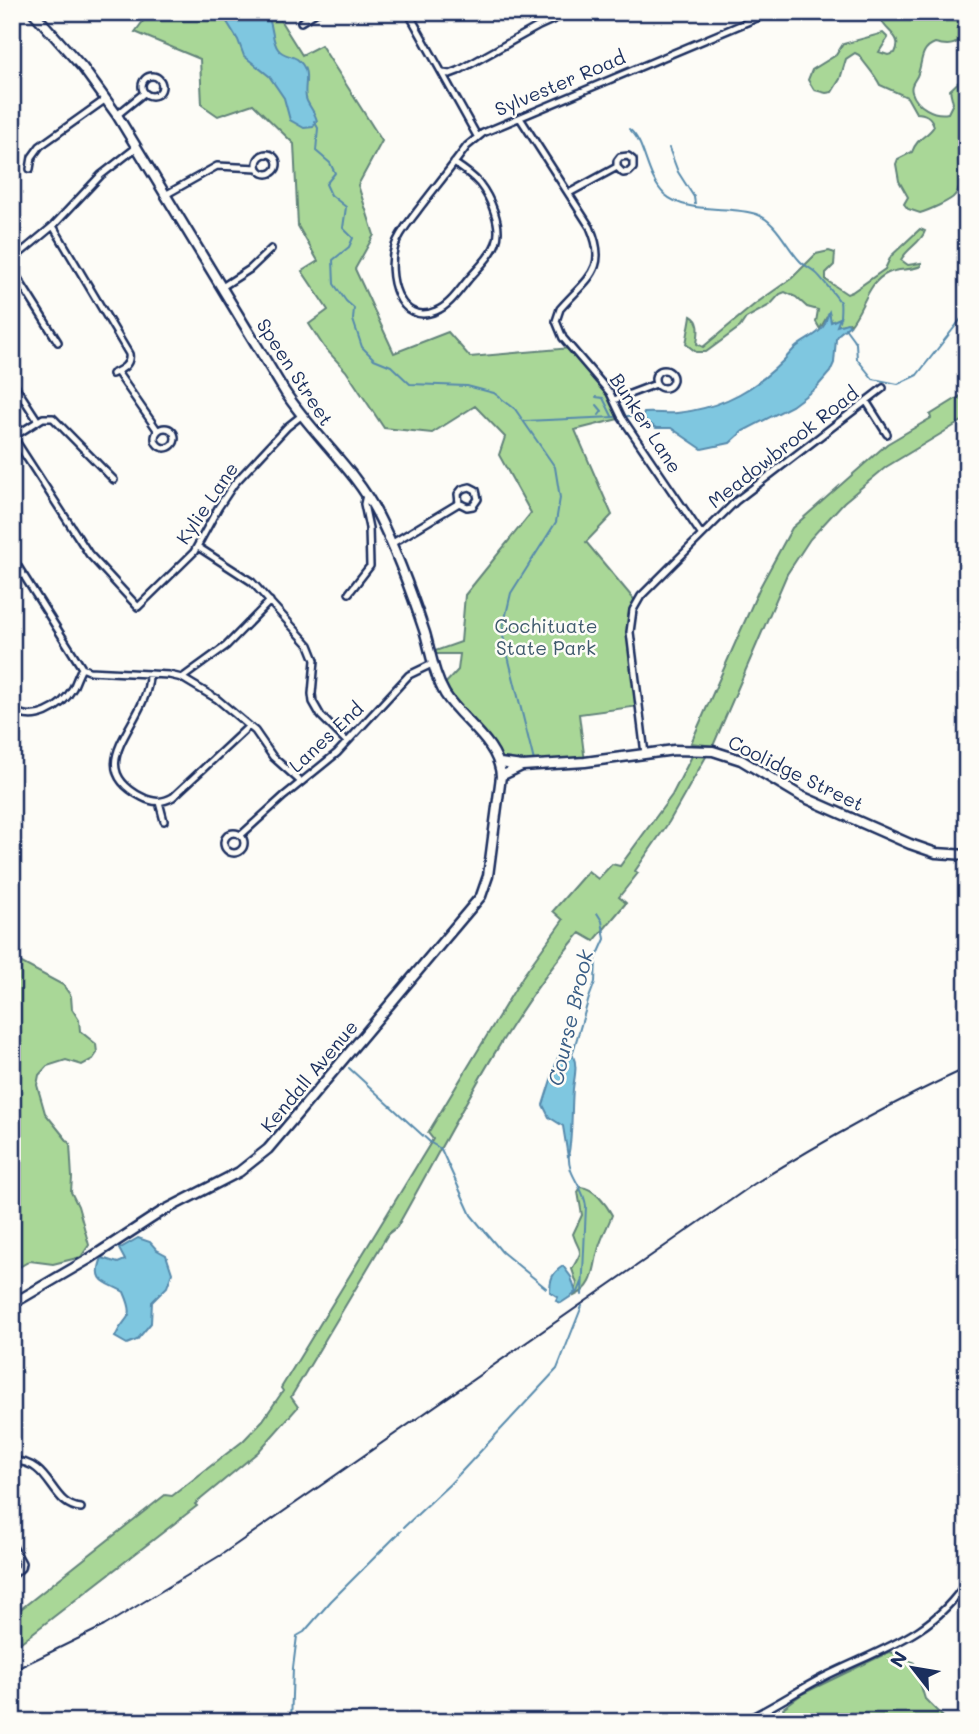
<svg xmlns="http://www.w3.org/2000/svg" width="979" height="1734" font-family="Mali,sans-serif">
	<rect width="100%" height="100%" fill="#fdfcf7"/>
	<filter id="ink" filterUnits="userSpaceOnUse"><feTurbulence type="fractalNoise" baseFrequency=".0143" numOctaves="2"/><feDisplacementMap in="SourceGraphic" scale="14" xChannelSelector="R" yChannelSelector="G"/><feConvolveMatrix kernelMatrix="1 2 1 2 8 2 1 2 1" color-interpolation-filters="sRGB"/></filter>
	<g filter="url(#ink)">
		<path fill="#a9d797" stroke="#62837a" stroke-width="2" d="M150 12H275L302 55 321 45 382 141 358 185 374 235 355 269 394 353 448 332 470 357 571 348 605 386 622 418 575 430 612 515 586 542 637 603 630 625 640 706 579 714 585 762 500 763 442 687 458 670 460 654H436L435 651 461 642 465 595 531 513 499 455 505 437 475 406 432 433 384 428 346 371 324 347 309 324 328 310 302 271 318 261 298 226 294 144 253 104 218 116 202 105 200 59 135 32Z
			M889 12H958L965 29C960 46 950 47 935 43 919 49 923 63 917 76 914 82 910 85 912 92 916 106 934 116 948 113L953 103 950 90 966 75 967 68V176C961 182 960 189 955 195 951 201 927 211 920 213L908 209 904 204 908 197 899 181 896 164 898 159 912 152C918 136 928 137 934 126 931 116 925 113 916 113L907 97 880 85C874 73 866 66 859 55L855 53 846 59 840 79 832 92 826 93 814 90 808 80 812 70 836 55 843 44 883 33 888 38 879 52 888 55 895 53C904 36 885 32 881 19Z
			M920 229 925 231C921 243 907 248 901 260L908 265 921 263V266C910 271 899 268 888 273 867 282 864 309 850 325V323L836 326 837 321 831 322 829 313 820 329 816 322 818 310 807 307 796 297 785 292 780 294 770 305 746 318 740 327 706 352H696L686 344 691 316C702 322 698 334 697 344L703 347 755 304 792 278 816 254 829 251 835 253 834 265 826 273V280L847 294 852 292 885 269 891 256Z
			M967 392V418L886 467 844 502 810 539 787 574 713 746 691 743 760 587 792 528 887 444 931 418 930 415Z
			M693 754 707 755 669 822 635 871 638 873 619 897 626 903 594 941 580 933C506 1018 452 1130 397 1227L388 1234 291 1397 298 1407 258 1452 195 1504 197 1506 12 1649V1616L165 1495 172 1496 243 1441 263 1420 283 1391 281 1388 433 1139 428 1133 523 976 563 920 553 911 588 871 598 879 612 864 620 866 672 795Z
			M13 946 20 948 18 961 63 985 71 996 72 1009 79 1020 80 1031 96 1044 97 1053 93 1059 82 1065 66 1060 47 1066 39 1075 37 1085 45 1113 70 1144 72 1178 71 1192 78 1206 89 1245 81 1257 53 1264 30 1261 12 1271Z
			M581 1187C594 1188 606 1204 612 1215 608 1226 602 1236 599 1247 593 1267 596 1287 574 1296L577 1284 572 1269C585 1246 580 1256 573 1234L582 1215 578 1192Z
			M889 1652 899 1654 914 1663 925 1699 948 1722H791L783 1708 802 1694Z"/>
		<path fill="#7fc7e0" stroke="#578aac" stroke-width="2" d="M221 12H266C274 25 271 40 278 49 283 56 291 55 297 59 314 72 301 88 307 101 311 109 315 113 317 121L313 127 304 128 290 120 284 98 269 76 244 56 238 40Z
			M829 312 831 322 840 318 837 326 847 323 850 325 840 333 836 339 834 363 830 372 816 388 792 406 743 431 730 443 702 449 671 428H656L642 418 644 413C655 412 666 414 677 413 725 408 762 386 793 350 801 341 816 337 823 327 826 323 827 316 829 312Z
			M559 1054 573 1056C578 1066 574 1078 573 1089 571 1112 573 1134 568 1157L563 1126 549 1117 543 1105Z
			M138 1238 150 1242 157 1250 166 1255 172 1273 167 1287 152 1302 151 1323 137 1340 127 1344 115 1337C125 1313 137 1322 124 1292 106 1282 92 1282 102 1258L118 1263 125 1260 119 1249Z
			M563 1266 571 1277 576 1293 561 1303 556 1301 558 1297 550 1292C550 1279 552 1273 563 1266Z"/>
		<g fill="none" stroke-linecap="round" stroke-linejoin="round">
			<path stroke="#578aac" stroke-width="2" d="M314 121 318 128 316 151 330 163 335 173 326 184 331 195 346 207 343 228 353 238 349 247 333 260 334 284 346 301 354 308 353 320 362 347 374 359 391 366 410 384 467 386 494 393 515 409 555 467 560 498 556 522 511 593 502 632 534 761
				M629 129C646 142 645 175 664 194 687 215 729 205 756 214 776 221 786 246 799 260 804 266 811 268 816 273 819 275 838 299 840 302 841 306 840 313 840 318
				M669 148 678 172 694 197 695 204
				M845 328 856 343 857 359 873 379 898 384 917 375 965 314 967 297
				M596 397 603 398 612 416
				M597 405 602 411 599 415
				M627 416H641
				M525 421 615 417
				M572 1055 589 998 595 982 596 959 605 939 602 921 597 913
				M349 1068 431 1143 441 1149 471 1215 502 1252 546 1288
				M569 1155C567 1176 584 1186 586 1206L582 1295
				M574 1293 578 1292 582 1282
				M404 1527 450 1484 557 1369 582 1306
				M291 1722 293 1668 297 1636 304 1632 331 1601 401 1531"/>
			<defs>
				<path id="street" d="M408 12 477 136
					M301 22 317 12
					M443 73 450 74 458 71 539 26 570 12
					M142 86a10 10 0 1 1 20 0a10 10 0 1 1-20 0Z
					M117 115 144 93
					M520 118 590 227C609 270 587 278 560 309L556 321 563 338 610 393 622 418 701 534
					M257 164a10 10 0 1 1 20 0a10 10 0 1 1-20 0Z
					M454 163C463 169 472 175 479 183 490 197 503 226 496 243 491 257 476 270 467 281 458 292 449 306 436 311 398 327 386 273 395 246 399 233 410 221 418 210 434 189 451 168 467 146L483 133 771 12
					M30 169 32 157 40 146 106 99
					M569 193 617 167V161L620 157 628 156 633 160V168L629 172 623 173 617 167
					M167 194 217 166 258 168
					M53 226 129 354C131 365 121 370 112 374
					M12 260 53 226 101 175 137 147
					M12 269 58 342
					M222 287 250 269 271 249
					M655 379a9 9 0 1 1 18 0a9 9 0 1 1-18 0Z
					M117 372 158 431
					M12 381 38 421
					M614 400 656 384
					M866 401 887 434
					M155 438a10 10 0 1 1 20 0a10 10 0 1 1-20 0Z
					M12 435 89 554 138 607 194 552 218 508 234 484 287 427 301 416
					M13 437 43 418H53L114 480
					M391 544 459 503 467 507 473 506 478 499 476 490 470 487 462 489 458 494 459 503
					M198 547 252 582 309 645 315 660 312 694 313 702 321 716 347 742
					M12 557 82 668 89 671 169 675 182 678 217 699 255 731 273 757 301 782
					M349 593 370 566 369 528 364 504 366 495
					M149 674C150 722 78 764 142 797 153 803 163 803 173 797L249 726
					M182 678 226 646 270 601
					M12 709C33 725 61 709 73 688 76 682 78 675 82 668
					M645 754 630 632 633 610 641 596 736 501 883 388
					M159 802 164 821
					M224 843a10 10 0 1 1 20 0a10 10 0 1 1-20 0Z
					M241 835 284 796 337 753 409 675 432 664
					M12 1461C52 1460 50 1506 81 1508
					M12 1545 22 1563 21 1568 12 1576
					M742 1722C770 1709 795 1692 822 1678 877 1650 932 1637 967 1581"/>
				<path id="secondary" d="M500 763 522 766 585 762 674 750 713 751 741 760 801 796 910 844 936 853 967 855
					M501 776 522 766
					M12 1304 89 1259 161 1212 239 1172 268 1149 481 896 488 876 501 776C499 742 462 721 445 694 434 675 431 654 425 633 412 594 397 552 378 515 355 469 313 435 285 392L117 115 83 68 33 12"/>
			</defs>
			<use href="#street" stroke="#1b2f5e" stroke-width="10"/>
			<use href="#secondary" stroke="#1b2f5e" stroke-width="13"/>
			<use href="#street" stroke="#fdfcf7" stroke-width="5"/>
			<use href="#secondary" stroke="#fdfcf7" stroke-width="8"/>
			<path stroke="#1b2f5e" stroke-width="2" d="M12 1671 104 1626 221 1555 754 1184C823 1141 893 1102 967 1068"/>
		</g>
	</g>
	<g text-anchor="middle" stroke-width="5" stroke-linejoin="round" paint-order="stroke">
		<g font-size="19" fill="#1b2f5e" stroke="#fdfcf7">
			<text transform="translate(560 83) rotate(-23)" y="7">Sylvester Road</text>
			<text transform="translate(295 372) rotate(57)" y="7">Speen Street</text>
			<text transform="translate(646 423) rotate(57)" y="7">Bunker Lane</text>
			<text transform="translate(783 447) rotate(-38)" y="7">Meadowbrook Road</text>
			<text transform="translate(207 503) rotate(-56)" y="7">Kylie Lane</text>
			<text transform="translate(326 737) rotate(-43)" y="7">Lanes End</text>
			<text transform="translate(796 773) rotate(26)" y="7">Coolidge Street</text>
			<text transform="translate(309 1076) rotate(-50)" y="7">Kendall Avenue</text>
		</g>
		<g font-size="19" fill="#3e596c" stroke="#fdfcf7">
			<text x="546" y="633">Cochituate<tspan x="546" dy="22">State Park</tspan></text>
		</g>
		<g font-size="21" font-style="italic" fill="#395d85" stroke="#fdfcf7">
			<text transform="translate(571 1018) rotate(-77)" y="7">Course Brook</text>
		</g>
	</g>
	<rect width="979" height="1734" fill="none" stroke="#fdfcf7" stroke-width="42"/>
	<rect x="21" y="21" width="937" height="1692" fill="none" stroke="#1b2f5e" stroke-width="2.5" filter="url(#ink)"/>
	<g transform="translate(913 1668) rotate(301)" stroke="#fdfcf7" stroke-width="5" paint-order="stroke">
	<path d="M0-5L12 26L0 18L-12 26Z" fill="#1b2f5e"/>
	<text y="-10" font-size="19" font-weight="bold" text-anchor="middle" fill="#1b2f5e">N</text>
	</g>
</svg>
